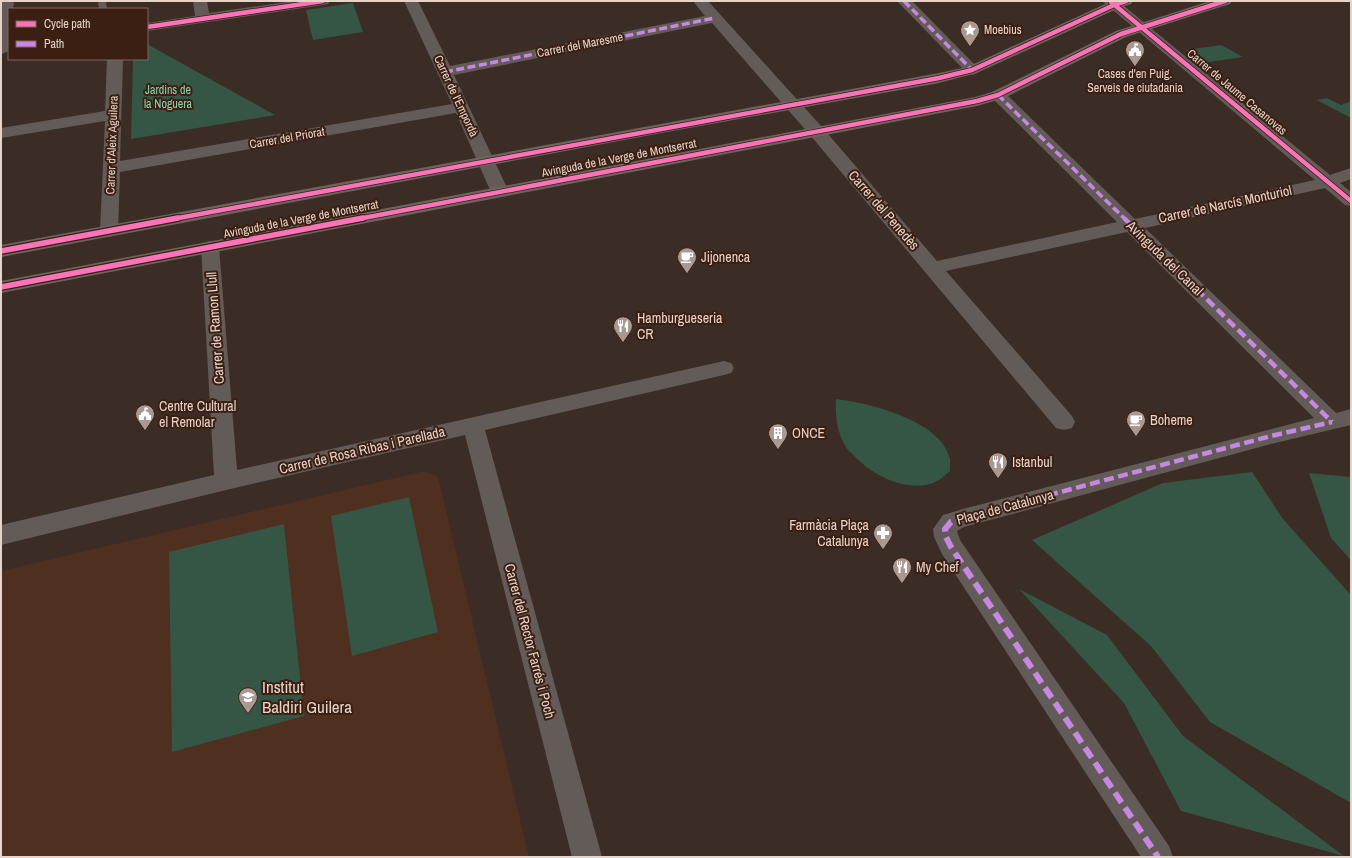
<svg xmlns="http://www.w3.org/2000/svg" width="1352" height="858" font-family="'Archivo Narrow',sans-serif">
	<rect width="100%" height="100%" fill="#3c2c26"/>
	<path fill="#4f2f20" d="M425 471 438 477 529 857H1V571Z"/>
	<path fill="#355545" d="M353 3 363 32 313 40 306 10Z
		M147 44 275 115 131 139 133 60 147 59Z
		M1221 45 1243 57 1202 63 1186 50Z
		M1327 98 1341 105 1349 102 1351 103V118L1317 100Z
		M836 399C869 403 941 420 950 459 950 463 950 468 950 471 942 478 936 483 926 485 900 489 874 475 856 458 853 454 848 451 846 447 837 432 835 416 836 399Z
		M1252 472 1283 519 1351 595V803L1210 722 1151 646 1032 540 1163 483Z
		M1309 473 1351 477V560L1331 538Z
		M409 497 438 632 352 656 331 516Z
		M284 524 304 716 172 752 169 552Z
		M1019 589 1107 635 1183 736 1344 856 1181 811 1124 703Z"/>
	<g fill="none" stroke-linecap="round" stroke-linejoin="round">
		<path fill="#635b57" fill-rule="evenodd" d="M98 1H106L107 9H99Z"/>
		<path fill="#635b57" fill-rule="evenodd" d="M1 1H14L13 9H9V50L7 52 2 54Z
			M193 1H207L209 13 294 1H330L328 4 323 5 147 31V23L195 16Z
			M404 1H418L450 66 705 16 693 1H708L822 127 937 261 1117 222 992 98 990 95 992 92 998 90 1004 92 1135 219 1315 180 1102 1H1118L1330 175 1351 168V179L1340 183 1351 192V206L1345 205 1325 188 1145 228 1336 413 1351 409V425L1271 444 964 527 957 531 960 540 1169 846 1173 857H1141L942 554 934 537 933 529 943 515 963 509 1314 418 1127 232 946 271 1072 416 1075 422 1072 428 1064 430 1056 428 810 135 712 23 454 75 509 192 506 196 500 197 494 196 491 192 456 113 120 172 118 231 115 235 109 237 103 235 100 231 105 121 1 138V128L105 111 107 59H123L120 161 452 104Z
			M897 1H912L977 67 980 70 977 73 972 75 967 73Z
			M210 241 217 243 219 247 237 470 724 361 731 363 734 368 731 373 724 375 485 430 602 857H572L465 435 226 490 1 545V525L214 475 201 247 203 243Z"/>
		<path fill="#6d6460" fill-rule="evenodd" d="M1112 1H1133L1131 4 1119 8 977 73 939 83 667 132 1 257V245L939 73 967 67Z
			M1210 1H1232L1230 4 1126 37 1004 98 977 106 1 293V281L975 97 992 92 1116 31Z"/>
		<path stroke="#c787e3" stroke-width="3.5" stroke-dasharray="8 3.5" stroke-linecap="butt" d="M904 1 972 70
			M445 72 715 18
			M998 95 1125 219"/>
		<path stroke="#c787e3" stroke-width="4.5" stroke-dasharray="10 4.5" stroke-linecap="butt" d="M1124 218 1332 422
			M1034 499 1271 436 1332 422"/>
		<path stroke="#c787e3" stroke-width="6" stroke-dasharray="12 6" stroke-linecap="butt" d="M1038 498 951 522 945 529 946 537 951 547 1158 857"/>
		<defs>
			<path id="cycleway-far1" d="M1111 2 1351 201
				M147 27 323 1
				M173 219 939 78 972 70 1114 5 1126 1
				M358 219 977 101 998 95 1121 34 1225 1"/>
			<path id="cycleway" d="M1 251 178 218
				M1 287 363 218"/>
		</defs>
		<use href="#cycleway-far1" stroke="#3b1f12" stroke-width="6"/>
		<use href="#cycleway" stroke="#3b1f12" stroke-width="8"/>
		<use href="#cycleway-far1" stroke="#fb73b8" stroke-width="4.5"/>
		<use href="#cycleway" stroke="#fb73b8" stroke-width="5.5"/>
	</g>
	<defs>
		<symbol id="sight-pin" viewBox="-11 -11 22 30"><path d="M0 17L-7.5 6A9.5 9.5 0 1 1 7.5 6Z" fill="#aa9991" stroke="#3b1f12"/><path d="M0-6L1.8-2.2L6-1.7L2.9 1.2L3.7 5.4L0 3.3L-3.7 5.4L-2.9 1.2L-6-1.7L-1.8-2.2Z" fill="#fff"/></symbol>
		<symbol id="civic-pin" viewBox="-11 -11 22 30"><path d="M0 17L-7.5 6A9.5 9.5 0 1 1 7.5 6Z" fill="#aa9991" stroke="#3b1f12"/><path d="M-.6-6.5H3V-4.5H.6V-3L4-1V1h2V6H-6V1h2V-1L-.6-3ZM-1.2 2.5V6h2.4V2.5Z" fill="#fff"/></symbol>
		<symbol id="cafe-pin" viewBox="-11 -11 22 30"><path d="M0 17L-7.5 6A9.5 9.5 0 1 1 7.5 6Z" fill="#aa9991" stroke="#3b1f12"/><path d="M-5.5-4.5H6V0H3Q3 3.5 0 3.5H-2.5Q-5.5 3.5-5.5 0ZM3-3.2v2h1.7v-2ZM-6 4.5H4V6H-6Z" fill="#fff"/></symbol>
		<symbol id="restaurant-pin" viewBox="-11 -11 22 30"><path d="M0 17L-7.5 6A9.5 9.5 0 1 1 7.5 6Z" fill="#aa9991" stroke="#3b1f12"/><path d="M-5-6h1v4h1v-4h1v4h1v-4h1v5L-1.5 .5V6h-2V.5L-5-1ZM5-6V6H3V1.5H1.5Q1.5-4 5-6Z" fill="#fff"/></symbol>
		<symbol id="building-pin" viewBox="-11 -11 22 30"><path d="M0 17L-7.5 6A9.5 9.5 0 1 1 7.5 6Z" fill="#aa9991" stroke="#3b1f12"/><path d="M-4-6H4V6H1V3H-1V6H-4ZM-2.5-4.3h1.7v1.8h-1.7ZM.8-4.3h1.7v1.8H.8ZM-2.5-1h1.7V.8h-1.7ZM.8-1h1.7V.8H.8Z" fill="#fff"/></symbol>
		<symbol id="pharmacy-pin" viewBox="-11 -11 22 30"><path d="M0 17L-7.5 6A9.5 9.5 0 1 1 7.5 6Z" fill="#aa9991" stroke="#3b1f12"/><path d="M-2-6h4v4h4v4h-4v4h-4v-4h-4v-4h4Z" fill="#fff"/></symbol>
		<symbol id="school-pin" viewBox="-11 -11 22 30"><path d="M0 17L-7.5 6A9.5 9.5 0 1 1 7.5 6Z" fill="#aa9991" stroke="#3b1f12"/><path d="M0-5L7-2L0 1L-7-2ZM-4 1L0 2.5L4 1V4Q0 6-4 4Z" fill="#fff"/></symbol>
	</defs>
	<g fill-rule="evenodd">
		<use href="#sight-pin" x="959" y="19" width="22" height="30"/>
		<use href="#civic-pin" x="1124" y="39" width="22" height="30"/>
		<use href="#cafe-pin" x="676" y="246" width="22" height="30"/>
		<use href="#restaurant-pin" x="612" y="315" width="22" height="30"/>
		<use href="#civic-pin" x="134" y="403" width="22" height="30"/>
		<use href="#cafe-pin" x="1125" y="409" width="22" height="30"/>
		<use href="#building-pin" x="767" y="422" width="22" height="30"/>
		<use href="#restaurant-pin" x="987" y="451" width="22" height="30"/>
		<use href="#pharmacy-pin" x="872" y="522" width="22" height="30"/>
		<use href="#restaurant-pin" x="891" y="556" width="22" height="30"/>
		<use href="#school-pin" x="237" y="686" width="22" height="30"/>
	</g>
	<g text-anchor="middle" stroke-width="4" stroke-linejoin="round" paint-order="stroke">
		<g font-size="12" fill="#e6d3ca" stroke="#3b1f12" text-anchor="start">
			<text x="984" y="34">Moebius</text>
			<text x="1135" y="78" text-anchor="middle">Cases d'en Puig.<tspan x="1135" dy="14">Serveis de ciutadania</tspan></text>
		</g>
		<g font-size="12" fill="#e6d3ca" stroke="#3b1f12">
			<text transform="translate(580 45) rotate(-11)" y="4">Carrer del Maresme</text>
			<text transform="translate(1237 92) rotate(40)" y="4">Carrer de Jaume Casanovas</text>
			<text transform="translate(456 96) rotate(65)" y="4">Carrer de l'Empordà</text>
			<text transform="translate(287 138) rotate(-10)" y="4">Carrer del Priorat</text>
			<text transform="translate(112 145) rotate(-88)" y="4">Carrer d'Aleix Aguilera</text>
			<text transform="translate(619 158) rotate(-11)" y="4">Avinguda de la Verge de Montserrat</text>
			<text transform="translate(301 219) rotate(-11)" y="4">Avinguda de la Verge de Montserrat</text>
		</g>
		<g font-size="12" fill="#8bd4b3" stroke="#3b1f12">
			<text x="168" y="94">Jardins de<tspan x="168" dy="14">la Noguera</tspan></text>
		</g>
		<g font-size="14" fill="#e6d3ca" stroke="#3b1f12">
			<text transform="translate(1225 204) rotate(-12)" y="5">Carrer de Narcís Monturiol</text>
			<text transform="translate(884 210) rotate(49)" y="5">Carrer del Penedès</text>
			<text transform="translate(1165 258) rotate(44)" y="5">Avinguda del Canal</text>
			<text transform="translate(215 328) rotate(-94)" y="5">Carrer de Ramon Llull</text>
			<text transform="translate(362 450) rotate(-13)" y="5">Carrer de Rosa Ribas i Parellada</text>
			<text transform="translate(1005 507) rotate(-15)" y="5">Plaça de Catalunya</text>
			<text transform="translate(530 641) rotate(75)" y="5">Carrer del Rector Farrés i Poch</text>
		</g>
		<g font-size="14" fill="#e6d3ca" stroke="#3b1f12" text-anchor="start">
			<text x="701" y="262">Jijonenca</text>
			<text x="637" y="323">Hamburgueseria<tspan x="637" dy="16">CR</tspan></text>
			<text x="159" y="411">Centre Cultural<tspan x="159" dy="16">el Remolar</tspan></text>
			<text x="1150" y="425">Boheme</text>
			<text x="792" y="438">ONCE</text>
			<text x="1012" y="467">Istanbul</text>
			<text x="869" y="530" text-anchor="end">Farmàcia Plaça<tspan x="869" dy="16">Catalunya</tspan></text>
			<text x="916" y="572">My Chef</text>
		</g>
		<g font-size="17" fill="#e6d3ca" stroke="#3b1f12" text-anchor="start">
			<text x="262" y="693">Institut<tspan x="262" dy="20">Baldiri Guilera</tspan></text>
		</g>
	</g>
	<rect width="1352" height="858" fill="none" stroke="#e6d3ca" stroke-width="4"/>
	<rect x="8" y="8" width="140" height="52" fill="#3b1f12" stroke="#7f675c"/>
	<rect x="16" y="21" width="20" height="6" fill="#fb73b8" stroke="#7f675c"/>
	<text x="44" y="28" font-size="12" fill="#e6d3ca">Cycle path</text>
	<rect x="16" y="41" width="20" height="6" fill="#c787e3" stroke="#7f675c"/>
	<text x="44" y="48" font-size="12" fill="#e6d3ca">Path</text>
</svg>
